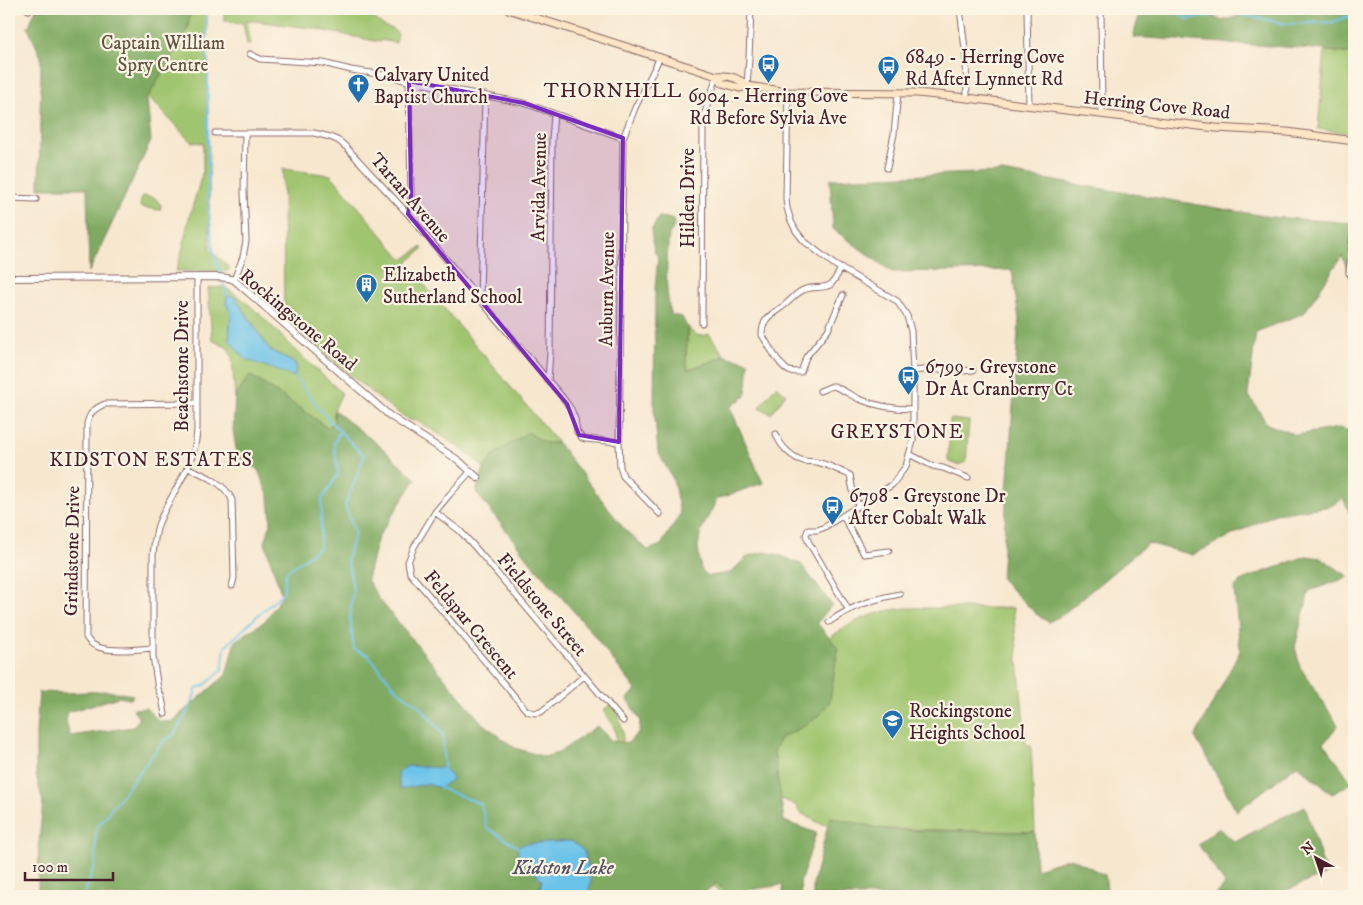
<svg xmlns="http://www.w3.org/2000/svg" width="1363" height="905" font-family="'IM FELL DW Pica',serif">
	<rect width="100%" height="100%" fill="#fcf5e5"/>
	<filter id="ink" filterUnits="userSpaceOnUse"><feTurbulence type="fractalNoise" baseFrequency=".02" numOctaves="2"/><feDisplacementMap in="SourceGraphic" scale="10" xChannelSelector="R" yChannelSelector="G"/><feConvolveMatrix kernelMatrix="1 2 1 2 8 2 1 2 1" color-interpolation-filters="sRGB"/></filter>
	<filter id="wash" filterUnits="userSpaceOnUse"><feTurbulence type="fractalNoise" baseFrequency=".0096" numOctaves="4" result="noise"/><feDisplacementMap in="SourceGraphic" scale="20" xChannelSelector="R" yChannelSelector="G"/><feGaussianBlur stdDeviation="1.12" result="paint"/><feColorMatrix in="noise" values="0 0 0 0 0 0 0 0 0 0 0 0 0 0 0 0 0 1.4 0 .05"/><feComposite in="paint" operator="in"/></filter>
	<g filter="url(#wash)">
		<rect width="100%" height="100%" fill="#f7e7cf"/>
		<path fill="#a0c570" stroke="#75724e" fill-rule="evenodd" d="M36 9H359L362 12 371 16 384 26 393 29 398 34 396 43 381 40 380 42 311 28 247 20 251 44H247L243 23 224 21V11L207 12 210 250 230 268 228 271H176L183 247 188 222 203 171V143L191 142 148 96Z
			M1325 51 1354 54V134L1318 129Z
			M283 169 331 175 403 260 421 247 423 249 406 263 558 443H545L495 454 484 468C463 448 439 434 414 419L412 421 397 412 372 393 297 329 298 327 284 315Z
			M142 196 155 198 161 205 160 210 140 207Z
			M224 287C251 302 274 329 296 351 311 365 327 379 342 393L334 410V422L327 428 310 415 250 375 235 398 232 357 228 348 212 340 208 288ZM235 297 270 350 296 364 229 340 231 313Z
			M688 326C692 335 700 338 709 334L725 356 688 370 686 358Z
			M776 386 786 394 771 414 760 407Z
			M950 419 969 421 966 462 958 465 948 461Z
			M906 608H1013L1026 745H1031L1035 832 887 829 844 830 819 823 799 812 797 806 780 798 757 783 824 643C848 622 874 611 906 608Z
			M614 701 623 733 621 758 728 896H722L609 752C623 735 613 726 604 710Z"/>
		<path fill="#80aa62" stroke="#656446" d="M36 9H191L188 28 147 99 151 141 89 272 87 188H39L41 57 28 28Z
			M1141 9H1199L1222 21 1262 9H1354V54L1315 49 1133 37Z
			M1002 172 1271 217 1354 223V295L1349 273 1342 256 1304 313 1256 332 1248 394 1267 424 1296 435 1339 428 1354 432V524L1343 498 1331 506 1275 514 1192 555 1148 543 1061 616 1048 622 1036 614 1001 579 1019 319 1012 270 892 272 833 229 830 179Z
			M659 217 673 219 674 227 669 234C667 261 664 288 671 315L682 317 687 327 686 358 688 370 725 356 749 362 746 396 730 407 763 483 717 499 701 531 698 547 701 570 709 576 730 573 748 556 764 552 779 555 801 564 832 605 817 623 838 648 830 701 820 715 806 725 780 738 774 752 784 821 816 833 800 883 801 896H784L782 885 749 890 740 896H728L717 883 705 892 703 896H587L588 892 518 855 542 880 538 896H37L38 890 39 841 43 802 36 775V732L39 692 67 693 107 691 133 695 131 699 119 697 68 712 66 722 70 736 133 727 139 719 133 709 146 708 159 721 171 722 226 675 235 641 265 621 282 596 265 543 271 522 269 497 258 470 237 455 233 430 235 398 250 375 310 415 327 428 334 422V410L381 447 416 479 378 537 367 579 379 599 482 723 515 748 545 757 561 751 597 726 612 741 628 743 639 731 640 720 627 699 636 690 589 629 529 560 476 492 484 468 495 454 528 432 545 443H558L625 530 648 550 661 545 680 514 673 479 658 452 654 409 655 288 658 257 654 251 651 230Z
			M1306 556 1321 558 1349 577 1309 591 1295 647 1300 667 1338 725 1324 743 1352 783 1332 794 1297 765 1237 811 1195 737 1240 651 1234 588 1242 580Z
			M1305 806 1326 874 1272 896H1214L1225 884 1198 844 1218 828 1235 842 1255 831Z
			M830 817 889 830 1035 832 1036 869 1071 858 1105 875 1108 896H813V884Z"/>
		<path fill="#6cc3e9" stroke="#5b718a" d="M227 295 235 297 270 350 296 364 295 377 245 359 229 340 231 313 226 304Z
			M407 766 444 768 453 779 440 788 427 784 400 789 398 773Z
			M571 841 584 851 591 882 587 896H538L542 880 518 855V847L524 844Z"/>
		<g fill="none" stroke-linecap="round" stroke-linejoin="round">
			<path stroke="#6cc3e9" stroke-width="2" d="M209 9 206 16 208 56V202L213 249 227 295
				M1172 9 1187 19 1232 13 1287 24 1333 22 1349 16 1354 17
				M295 377 326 417 364 456 345 506 355 533 347 558 353 589 350 618 354 649 368 655 396 689 418 705 443 734 444 768
				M440 788 481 804 487 828 518 847
				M85 893 95 864 96 829 164 740 173 736 189 710 197 688 205 685 222 670 225 647 256 617 283 593 286 572 320 547 322 499 338 475 334 443 340 431"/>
		</g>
	</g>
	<g filter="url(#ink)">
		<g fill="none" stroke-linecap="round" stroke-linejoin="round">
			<defs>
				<path id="minor" d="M27 9 29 10
					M960 9 966 57 967 98
					M1027 9 1029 106
					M1101 9 1102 114
					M250 54 260 59 323 63 351 70 385 75 408 81 524 103 623 138
					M660 57 635 108 623 138 619 442 620 467 623 476 660 514
					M747 86 749 58 751 9
					M788 92 786 198 787 208 791 221 796 231 804 241 835 265 897 301 907 316 911 331 913 371V441L906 466 892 485 823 528 817 530H808L806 535 808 541 848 609
					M215 133H314L330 137 339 141 346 147 408 214 563 398 571 409 575 419 577 432 582 438 585 439 619 442
					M887 168 894 134 898 93
					M9 198 36 199
					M408 214 410 206 411 196 409 81
					M841 268C838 274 835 281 830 285 823 289 814 286 806 289 798 291 794 297 787 303 775 314 762 315 762 335 768 344 779 366 789 371 793 372 797 372 801 372L806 357 828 330 843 295
					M1349 273 1354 224
					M234 280 243 257 246 241 244 192 245 134
					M480 299 485 95
					M702 323 703 125 706 109 717 76
					M913 371 933 369 962 371 973 370
					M548 380 550 352 552 140 554 114
					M820 391 832 386H834C843 390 851 395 859 399 876 406 894 409 913 409
					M776 434C780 446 792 458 804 461 808 462 812 461 816 462 828 464 839 471 850 475L854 497 859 506
					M909 454 933 466 943 468 968 478
					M188 468C203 474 225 483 232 500L234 578 232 586
					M471 471 450 494 435 512 414 547 408 562 410 573 527 711 534 713 541 712 584 676
					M435 512 460 531 474 546 623 721
					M843 516 864 554 889 551
					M829 622C852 606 873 599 900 594
					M153 648C135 649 95 656 86 637L87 424C89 413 95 408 105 404L196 403
					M165 714 162 698 158 689 153 656V555C154 545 155 535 158 525 171 491 196 467 197 429V277"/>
				<path id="tertiary" d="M9 278 218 277 228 278 234 280 390 416 458 460 478 478"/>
				<path id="secondary" d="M508 9 717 76C728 75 739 78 747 86
					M717 76 722 83 740 88 747 86 788 92 917 93 967 98 1216 128 1287 132 1354 141"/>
			</defs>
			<use href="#minor" stroke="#876564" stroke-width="7"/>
			<use href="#tertiary" stroke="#876564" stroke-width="8"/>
			<use href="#secondary" stroke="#876564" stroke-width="9"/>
			<use href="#minor" stroke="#fff" stroke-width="5"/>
			<use href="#tertiary" stroke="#fff" stroke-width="6"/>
			<use href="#secondary" stroke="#fde5c5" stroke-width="7"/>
		</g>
	</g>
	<path fill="#7b2cbf" fill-opacity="0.2" stroke="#7b2cbf" stroke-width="4" stroke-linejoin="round" d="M409 81 524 103 623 138 619 442 579 435 567 404 408 214 411 196Z"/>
	<defs>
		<symbol id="bus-pin" viewBox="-11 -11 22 30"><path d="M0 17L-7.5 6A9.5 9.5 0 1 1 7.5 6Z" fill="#1f6fb2" stroke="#fcf5e5"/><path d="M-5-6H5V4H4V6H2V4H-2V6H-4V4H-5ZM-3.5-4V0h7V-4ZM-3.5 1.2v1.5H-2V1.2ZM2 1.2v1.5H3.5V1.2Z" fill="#fff"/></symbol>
		<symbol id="church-pin" viewBox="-11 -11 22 30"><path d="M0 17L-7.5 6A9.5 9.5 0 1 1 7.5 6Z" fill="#1f6fb2" stroke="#fcf5e5"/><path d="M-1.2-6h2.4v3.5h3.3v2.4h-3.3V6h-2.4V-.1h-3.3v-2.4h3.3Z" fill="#fff"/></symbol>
		<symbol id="building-pin" viewBox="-11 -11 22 30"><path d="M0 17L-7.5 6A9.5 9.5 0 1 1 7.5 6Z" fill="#1f6fb2" stroke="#fcf5e5"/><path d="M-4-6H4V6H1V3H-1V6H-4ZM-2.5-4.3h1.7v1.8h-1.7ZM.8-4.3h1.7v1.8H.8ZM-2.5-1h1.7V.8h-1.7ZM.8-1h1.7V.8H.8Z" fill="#fff"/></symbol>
		<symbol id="school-pin" viewBox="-11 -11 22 30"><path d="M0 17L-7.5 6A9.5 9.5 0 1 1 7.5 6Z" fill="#1f6fb2" stroke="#fcf5e5"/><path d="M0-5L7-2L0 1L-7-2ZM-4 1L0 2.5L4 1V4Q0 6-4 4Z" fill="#fff"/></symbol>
	</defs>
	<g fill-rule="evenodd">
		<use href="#bus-pin" x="756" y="52" width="25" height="34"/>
		<use href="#bus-pin" x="876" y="54" width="25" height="34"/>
		<use href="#church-pin" x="346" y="72" width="25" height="34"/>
		<use href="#building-pin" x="354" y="272" width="25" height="34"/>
		<use href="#bus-pin" x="896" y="364" width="25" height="34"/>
		<use href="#bus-pin" x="820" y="494" width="25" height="34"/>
		<use href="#school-pin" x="880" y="708" width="25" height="34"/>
	</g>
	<g text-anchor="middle" stroke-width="4.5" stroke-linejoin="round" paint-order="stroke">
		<g font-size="19" fill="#645140" stroke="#fcf5e5">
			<text x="163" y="49">Captain William<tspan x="163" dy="22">Spry Centre</tspan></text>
		</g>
		<g font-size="19" fill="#4a1f2b" stroke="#fcf5e5" text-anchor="start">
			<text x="905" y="63">6849 - Herring Cove<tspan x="905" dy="22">Rd After Lynnett Rd</tspan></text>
			<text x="374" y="81">Calvary United<tspan x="374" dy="22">Baptist Church</tspan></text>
			<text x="768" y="102" text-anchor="middle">6904 - Herring Cove<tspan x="768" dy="22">Rd Before Sylvia Ave</tspan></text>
			<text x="383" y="281">Elizabeth<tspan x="383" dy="22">Sutherland School</tspan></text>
			<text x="925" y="373">6799 - Greystone<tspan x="925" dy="22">Dr At Cranberry Ct</tspan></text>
			<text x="849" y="502">6798 - Greystone Dr<tspan x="849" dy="22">After Cobalt Walk</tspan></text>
			<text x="909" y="717">Rockingstone<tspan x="909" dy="22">Heights School</tspan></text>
		</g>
		<g font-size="19" fill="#4a1f2b" stroke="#fcf5e5">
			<text transform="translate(1157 104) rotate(6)" y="7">Herring Cove Road</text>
			<text transform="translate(538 187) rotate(-89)" y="7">Arvida Avenue</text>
			<text transform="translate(411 197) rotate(49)" y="7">Tartan Avenue</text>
			<text transform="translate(687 198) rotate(-90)" y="7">Hilden Drive</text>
			<text transform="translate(606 289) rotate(-89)" y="7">Auburn Avenue</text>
			<text transform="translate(299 319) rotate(40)" y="7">Rockingstone Road</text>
			<text transform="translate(181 366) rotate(-90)" y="7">Beachstone Drive</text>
			<text transform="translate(71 551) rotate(-89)" y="7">Grindstone Drive</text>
			<text transform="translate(543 604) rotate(50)" y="7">Fieldstone Street</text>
			<text transform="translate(472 624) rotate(50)" y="7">Feldspar Crescent</text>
		</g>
		<g font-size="20" letter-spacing="1" fill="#4a1f2b" stroke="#fcf5e5">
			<text x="613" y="97">THORNHILL</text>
			<text x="897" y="438">GREYSTONE</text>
			<text x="151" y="466">KIDSTON ESTATES</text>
		</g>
		<g font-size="20" font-style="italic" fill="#545064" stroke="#fcf5e5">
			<text x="563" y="874">Kidston Lake</text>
		</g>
	</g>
	<rect width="1363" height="905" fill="none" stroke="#fcf5e5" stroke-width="30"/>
	<g transform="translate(1316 858) rotate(320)" stroke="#fcf5e5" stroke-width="4" paint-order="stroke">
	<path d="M0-4L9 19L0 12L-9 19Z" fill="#4a1f2b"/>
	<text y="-8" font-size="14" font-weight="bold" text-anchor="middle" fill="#4a1f2b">N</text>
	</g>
	<path d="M25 872v8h88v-8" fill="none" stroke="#4a1f2b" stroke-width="2.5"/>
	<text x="32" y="872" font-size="15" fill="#4a1f2b" stroke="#fcf5e5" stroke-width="4" paint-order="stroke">100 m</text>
</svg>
